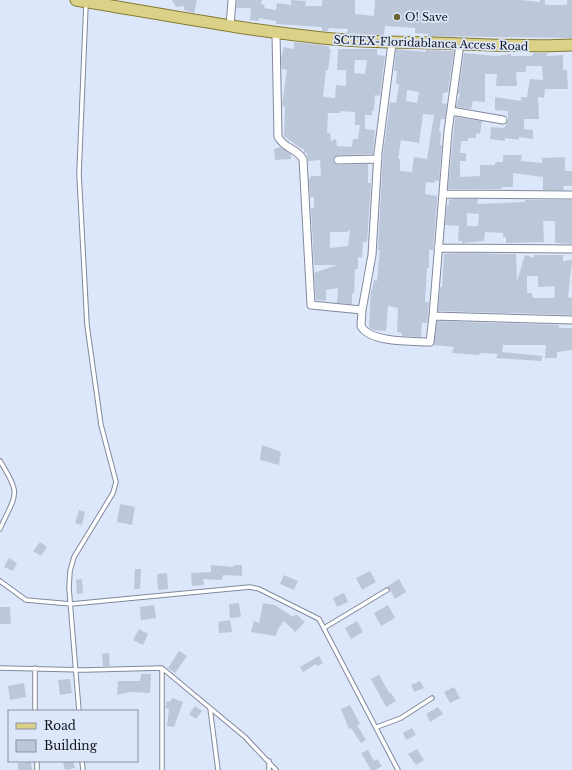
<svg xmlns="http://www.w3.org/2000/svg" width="572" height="770" font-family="'Libre Baskerville',serif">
	<rect width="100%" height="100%" fill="#dde7fb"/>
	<path fill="#bdc7da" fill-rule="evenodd" d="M172 0H197L194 13 184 10V6L176 7Z
		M237 0H262L261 4 265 5 264 8 276 10 277 3 291 5V0L306 1 305 6H322V0H355V14L374 16 375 0H520L540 2V0H545V5H567V0H572V38L428 36V34L415 33V28L385 26 384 35 347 33 348 29 329 28 328 31H322V27L276 24V21L259 18V21L250 20 251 8H236Z
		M294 42 329 46V49H331L328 70H326L323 97 335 98 336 85 346 86V70H337L338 49H377V55L385 56 380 96 375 95 374 111H372V115H365V129L375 130 373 154 338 155 333 160 334 163 338 165 368 164V183H371L367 242H363L362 258 358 257V269H355L354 294 352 293V304L337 303 338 288 326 290V301L316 300 314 273 337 265H314L311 208H314V197H310L309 180 311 176H321L320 160 308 161 307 153H304V149L300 148 284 136 285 107 282 105 287 70 282 69 281 58 284 47 294 49ZM367 60 365 74 354 73 355 60ZM340 111 355 112V125H360L358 139H353L352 147 337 146 336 139 331 141 330 133H327L328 113H340ZM350 230 348 246 330 248V232H347Z
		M396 49 426 52V50L454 51 448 92 443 93 442 103 447 104 445 119H441L439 132 441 133 440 145H442L439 182 436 180 434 183 426 182 425 194 437 196V201L433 250H429V268H427L425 302H429L427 323H422L421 337 402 336V333L397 332 398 308 388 306 386 331 373 330 369 327 371 289 372 290 374 280 377 281 380 250H378L383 155 390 102 396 103 399 84H396L397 71H394ZM407 90 419 92 417 103 406 101ZM423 114 434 115 427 159 414 157 412 172 400 171V159H398L401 140 419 143Z
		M464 53 496 56 511 54V56H530L533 55V53H547V56L563 55V70H567L568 89H545L544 98 538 97 539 119H524V129L533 130V139L519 137V140L505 138V141L490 139 491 127 504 128 508 120V111L495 110V97L521 101V97H527L530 79 543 80 542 66H526V72H516L517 86H496L497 74H485V102L473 101 471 109 456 107 460 94 458 93Z
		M455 117 482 121 480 134 476 133V138H468V141H462L461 142 460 153H466V161H460V177L480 176V165H495V162H503V155H522L521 161 542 163V158L565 157V171H572V186H563L564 190H543V177L513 173V187H502V189H448Z
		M280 147 291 154V159L275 160 274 149Z
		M452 199H478L477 204 525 202V200H572V244L555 243V221H543L544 242 506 243V237H503V233L485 232 484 241 462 243V241H458L459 226 445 225 447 205H449V200ZM467 213 479 214 478 226H467Z
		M462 253 516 254 517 281 525 255 534 258V255H563V261L572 260 568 297 572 298V315L438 311 440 287H442L444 254ZM527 276H538V287L555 286 554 298H533L532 293H527Z
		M437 321 559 325V328H572V350L557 352V358H545L546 345H503L502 352 543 356 541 361 496 358 498 354 480 353 479 355 452 353 454 347 434 345Z
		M262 445 281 452 279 465 260 460Z
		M120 504 135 507 132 525 117 522Z
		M79 510 85 512 82 525 75 523Z
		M40 542 47 547 41 556 33 551Z
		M9 558 17 563 13 571 4 567Z
		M211 565 233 567 234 565H242V576L223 575 222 580 203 579 204 585 192 586 191 573 211 572Z
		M135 569H141L140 589H134Z
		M370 571 376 582 362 590 356 578Z
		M167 573 168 589 158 590 157 574Z
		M284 575 298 581 294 590 280 584Z
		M82 579 83 593 77 594 76 580Z
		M399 579 406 592 395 599 388 586Z
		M344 593 348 602 337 607 333 598Z
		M239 603 241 617 230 618 229 604Z
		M263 603 275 605 293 617 296 614 305 622 295 632 284 621 278 629 276 636 251 632 254 621 259 623Z
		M154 605 156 618 141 620 140 607Z
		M388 605 395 618 381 626 374 613Z
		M0 607H10L11 624H0Z
		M230 620 232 632 219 633 218 622Z
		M357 621 363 632 351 639 345 628Z
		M139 629 148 634 143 645 133 640Z
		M179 651 187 656 175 673 168 668Z
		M109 653 110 666H103L102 654Z
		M319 656 323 663 318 666 316 664 303 672 300 667Z
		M141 674H151L150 693 130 692 117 695 118 681H140Z
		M379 675 390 694 391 693 396 701 386 707 371 679Z
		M70 679 72 693 60 695 58 680Z
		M420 681 424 688 414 692 411 685Z
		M24 683 26 697 10 700 8 686Z
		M454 687 460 698 450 703 444 692Z
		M172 698 183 702 174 727 167 726 169 709 165 708 167 701 170 702Z
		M350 705 360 724 357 725 366 740 361 743 351 728 349 729 341 709Z
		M195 706 202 711 196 719 189 714Z
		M438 707 443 714 430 722 426 714Z
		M412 728 416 735 406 740 403 733Z
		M417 749 424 760 416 765 408 754Z
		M368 750 374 761 377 759 382 766 375 770H371L361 753Z
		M73 761 75 768 65 770 63 762Z
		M31 762 32 770H18V763Z"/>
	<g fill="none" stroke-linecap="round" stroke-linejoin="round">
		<defs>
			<path id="lane" d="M0 461C22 496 16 493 0 529
				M0 581 26 600 71 604 250 587 259 589 319 619 398 770
				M324 628 387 590
				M0 668 85 670 162 668 245 737 276 770
				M35 668V711
				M210 708 218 770
				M79 711 69 588 70 571 74 557 113 493 116 482 101 425 87 325 79 174 86 4
				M377 727 401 718 432 698
				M37 761V770
				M82 761 83 770
				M269 761V770
				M162 770V668"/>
			<path id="street" d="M230 27 232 0
				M276 33 278 137C286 150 295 147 303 159L311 305 362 310
				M392 43 378 153 372 255 362 310 361 326C370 343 412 341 430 342L433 316 448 131 460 44
				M451 111 503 120
				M338 160 378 159
				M443 194 572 195
				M438 248 572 249
				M433 316 572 320"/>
			<path id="primary" d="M76 0C162 14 247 31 333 39 376 43 418 42 460 44 498 45 534 47 572 45"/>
		</defs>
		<use href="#lane" stroke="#81899b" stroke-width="5.5"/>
		<use href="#street" stroke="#81899b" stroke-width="9"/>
		<use href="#primary" stroke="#847b2e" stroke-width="13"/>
		<use href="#lane" stroke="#fff" stroke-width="3.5"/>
		<use href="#street" stroke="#fff" stroke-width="7"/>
		<use href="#primary" stroke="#dbd188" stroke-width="11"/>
	</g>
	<circle fill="#6b6430" stroke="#dde7fb" stroke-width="1.5" cx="397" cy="17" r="4"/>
	<g text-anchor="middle" stroke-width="3.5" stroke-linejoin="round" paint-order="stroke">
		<g font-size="11" fill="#10131a" stroke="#dde7fb" text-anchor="start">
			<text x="405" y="21">O! Save</text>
		</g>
		<g font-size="11" fill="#10131a" stroke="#dde7fb">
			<text transform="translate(431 43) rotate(2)" y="4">SCTEX-Floridablanca Access Road</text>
		</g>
	</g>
	<rect x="8" y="710" width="130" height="52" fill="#dde7fb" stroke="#8b92a1"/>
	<rect x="16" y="723" width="20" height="6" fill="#dbd188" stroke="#8b92a1"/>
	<text x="44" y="730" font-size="12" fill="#10131a">Road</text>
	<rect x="16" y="740" width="20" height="12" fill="#bdc7da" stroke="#8b92a1"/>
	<text x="44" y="750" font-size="12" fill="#10131a">Building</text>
</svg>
